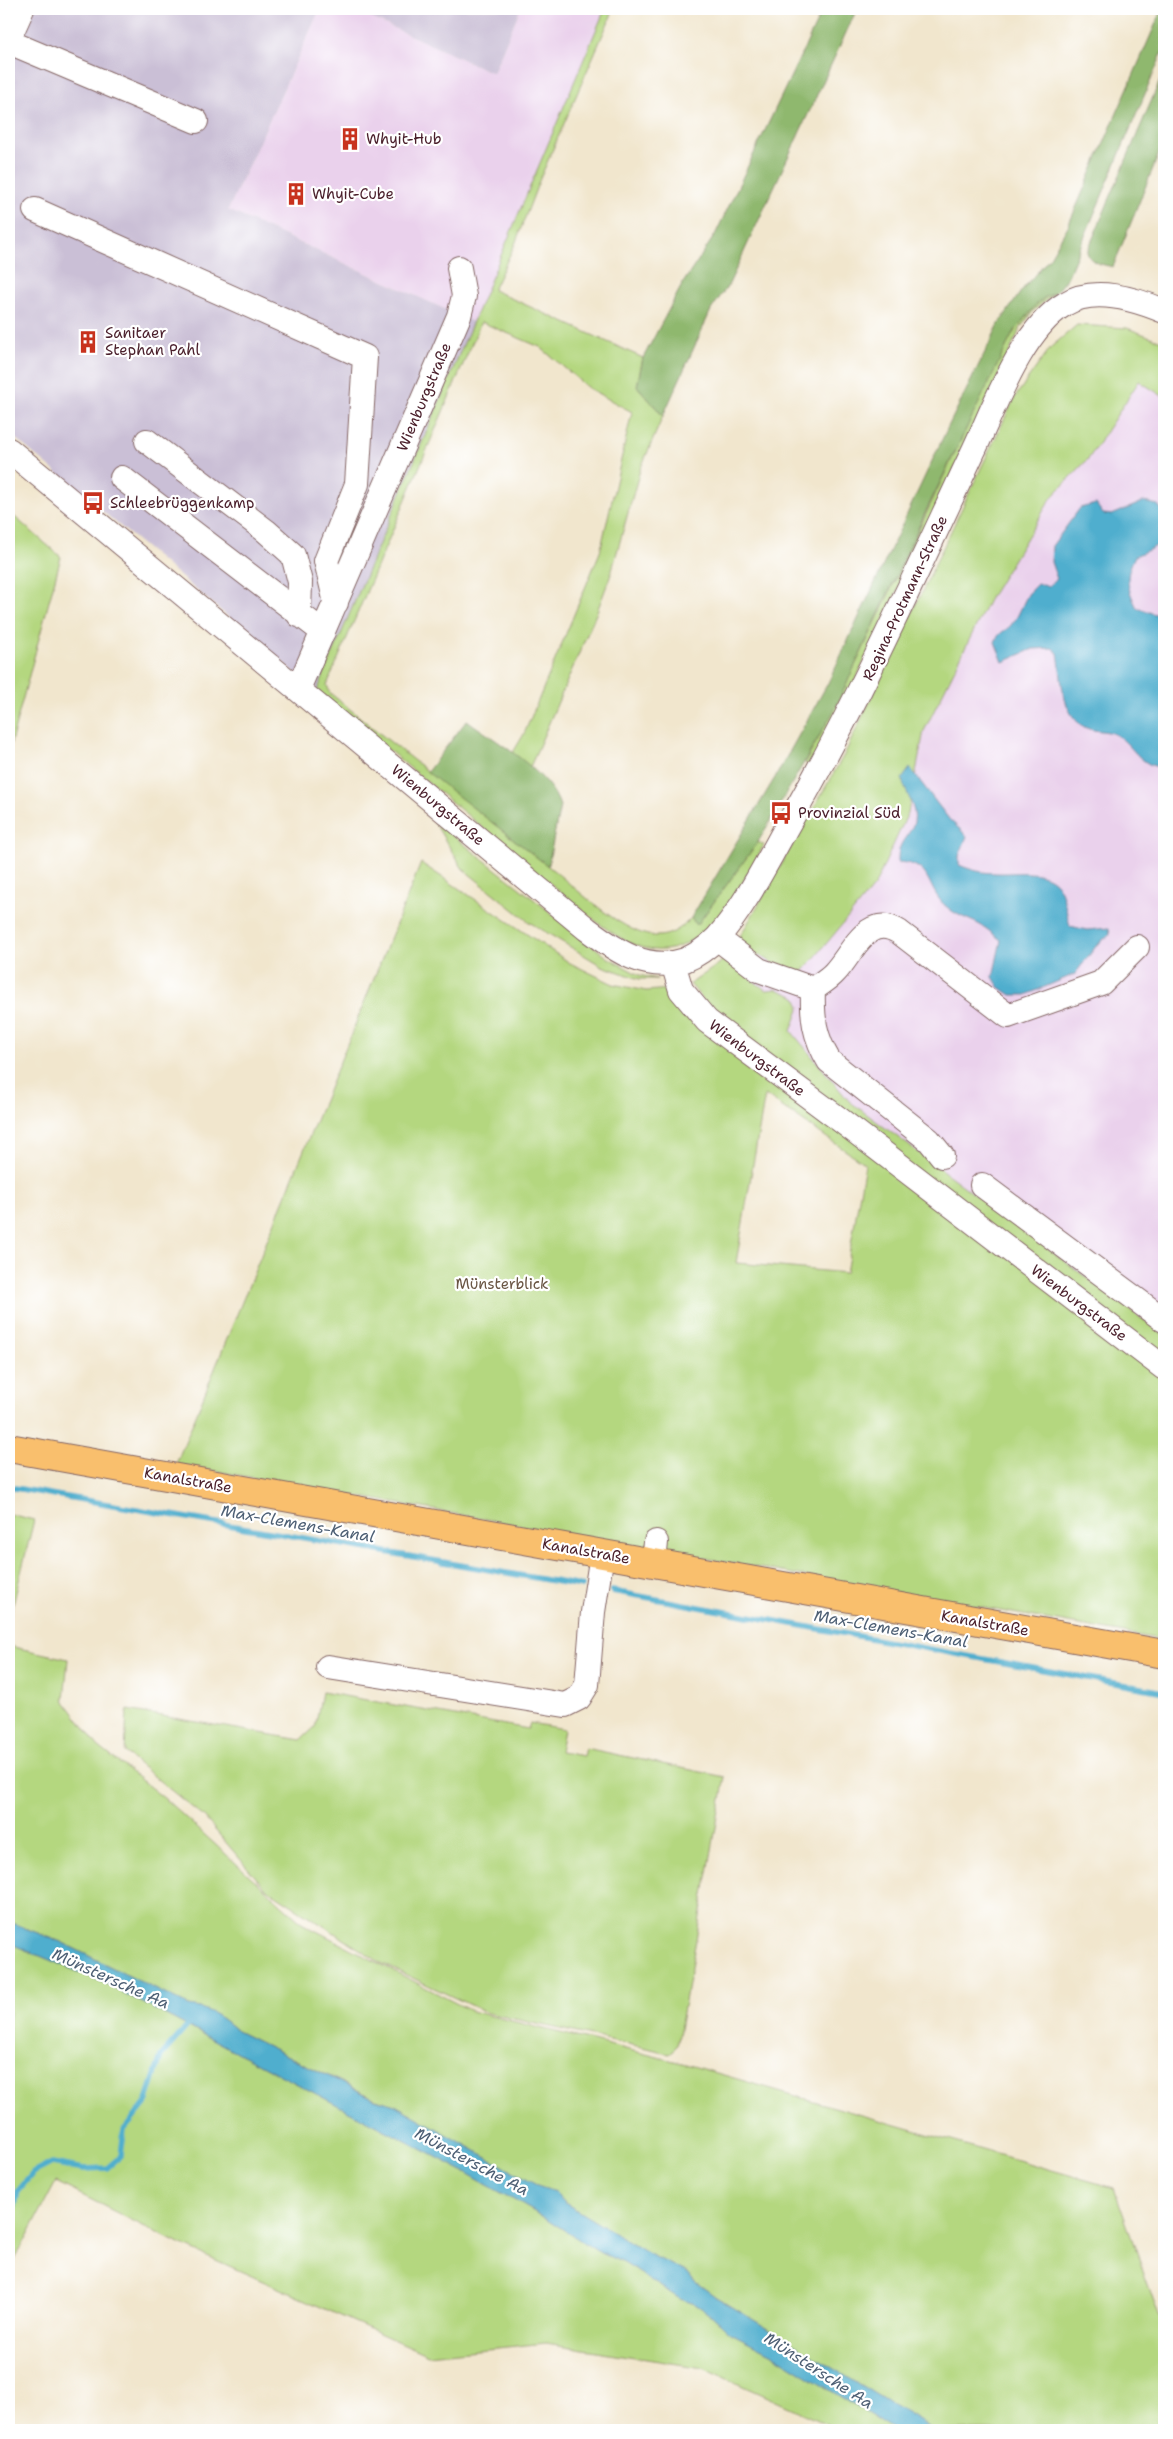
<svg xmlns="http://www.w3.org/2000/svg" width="1173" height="2439" font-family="'Shantell Sans',sans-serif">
	<rect width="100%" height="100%" fill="#fff"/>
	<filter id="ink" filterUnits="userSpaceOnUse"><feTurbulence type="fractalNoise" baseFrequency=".02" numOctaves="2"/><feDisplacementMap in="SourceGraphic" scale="10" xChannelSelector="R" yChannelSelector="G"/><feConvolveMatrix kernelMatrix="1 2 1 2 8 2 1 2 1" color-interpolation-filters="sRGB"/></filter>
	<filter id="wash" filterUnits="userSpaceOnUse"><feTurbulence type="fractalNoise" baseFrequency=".0096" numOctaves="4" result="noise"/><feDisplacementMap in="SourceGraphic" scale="20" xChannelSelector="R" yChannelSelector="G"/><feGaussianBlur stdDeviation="1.12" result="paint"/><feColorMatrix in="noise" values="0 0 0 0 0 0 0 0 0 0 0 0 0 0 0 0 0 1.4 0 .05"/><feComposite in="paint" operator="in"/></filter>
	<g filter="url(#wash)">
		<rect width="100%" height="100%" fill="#f1e6cd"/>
		<path fill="#ead1ec" d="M320 9H352L493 73 520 9H605L473 322 228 210Z
			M1164 342V1335L730 1013 963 536Z"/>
		<path fill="#cabfd6" d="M9 9H320L228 210 473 322 317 691 9 433Z
			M352 9H520L493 73Z"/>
		<path fill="#b4d77f" stroke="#7f7b55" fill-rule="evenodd" d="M605 9H614L539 181 515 244 493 290 643 358 637 386 663 416 640 470 610 577 596 614 530 767 512 754 524 734 538 701 600 552 632 412 588 388 540 347 481 322 327 685 330 693C402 752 475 809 548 866 575 887 611 923 644 934 664 940 678 932 691 918L697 925 758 842 764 845C742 884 703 961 648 949 629 945 612 933 597 922L317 691Z
			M1056 292 1034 310 1021 327 854 683 810 766 805 763C862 659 908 549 960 442 979 402 996 357 1022 320 1031 308 1042 298 1056 292Z
			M1077 325 1127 328 1164 342V397L1139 381 1089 458 1052 497 990 598 924 731 908 813 875 885 802 973 772 963 759 954 748 977 766 990 777 989 796 997 800 1007 791 1031 849 1101 1164 1335V1640L176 1464 421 863 570 963 613 984 646 991 670 989 715 1014 690 984 720 963 742 933 844 755 1015 397 1051 347ZM765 1095 865 1164 846 1273 736 1263Z
			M9 512 61 557 9 750Z
			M432 819 607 957 639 975 657 979H639L602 966 529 922 463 869Z
			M9 1514 34 1520 9 1621Z
			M9 1646 68 1659 64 1700 98 1746 165 1799 303 1924 471 2011 682 2063 1114 2188 1164 2330V2430H934L716 2297 694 2281 688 2273 645 2252 565 2203 555 2192 540 2187 395 2105 376 2099 237 2031C223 2018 209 2008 189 2006L61 1942 9 1922Z
			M322 1692 528 1729 530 1723 564 1729 560 1752 583 1756 585 1748 725 1777 677 2046 669 2053 487 2013 381 1963 265 1888 204 1817 125 1753 127 1710 301 1740 315 1727Z
			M9 1943 105 1983 465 2172 547 2219 597 2251 624 2263 680 2299 695 2304 709 2313 731 2333 772 2354 894 2430H840L703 2368 546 2343 428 2355 171 2240 56 2182 9 2271Z"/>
		<path fill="#8fb86e" stroke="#6c6c4c" d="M823 9H857L729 284 711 310 663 416 637 386 643 358 683 283 715 235Z
			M1162 9H1164V49L1068 276 1056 292 1044 298 1036 305 1013 333 927 509 835 709 758 842 697 925 691 918 776 776 828 683 947 429 999 324 1022 290 1050 257 1068 226Z
			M1164 71V141L1113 267C1102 264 1090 264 1087 252Z
			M467 720C495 741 550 772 560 806L548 866 427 772Z"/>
		<path fill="#50aece" stroke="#4d667c" d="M1143 502 1158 505 1164 513C1164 546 1164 543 1135 556 1124 578 1127 587 1137 608L1164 617V767C1139 768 1133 743 1114 734 1104 729 1092 733 1081 725 1060 708 1062 676 1058 653L1052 648 1033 649 1003 662 995 642C1000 630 1004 633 1011 625 1023 612 1022 597 1037 584L1048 586 1057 579 1051 562 1052 546 1080 508 1096 504 1103 514 1112 515Z
			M910 768 949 819 967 836 959 856V865C971 870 982 873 996 873 1016 874 1049 867 1060 889 1064 896 1067 916 1070 926L1087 930 1109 928 1110 934 1097 945 1075 974 1026 995H1011L999 987 993 977 1001 940C995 936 989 930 982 926 972 920 957 916 948 908 924 889 935 864 898 862 897 840 910 837 914 822 917 808 905 792 902 779Z
			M9 1922 61 1942 189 2006C209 2008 223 2018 237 2031L375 2099 395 2105 540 2187 555 2192 565 2203 645 2252 688 2273 694 2281 716 2297 934 2430H894L772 2354 731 2333 709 2313 695 2304 680 2299 624 2263 597 2251 547 2219 465 2172 105 1983 9 1943Z"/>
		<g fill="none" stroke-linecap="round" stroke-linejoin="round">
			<path stroke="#50aece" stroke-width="5.5" d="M9 1487 582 1586
				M612 1591 1164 1692
				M9 2225 13 2215 18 2191 33 2173 52 2163 84 2169 107 2168 121 2156 124 2130 146 2103 161 2056 191 2022"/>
		</g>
	</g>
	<g filter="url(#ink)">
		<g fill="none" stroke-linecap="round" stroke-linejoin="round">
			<defs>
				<path id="minor" d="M9 38 22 9
					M9 42 196 121
					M35 210 365 357 357 484 326 561 336 603
					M147 441 266 531 293 555 300 582 299 615
					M9 450 587 929C615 950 647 973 685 960 697 955 708 947 717 938 745 907 769 858 790 821 858 702 914 577 973 452 994 408 1022 329 1065 304 1094 286 1135 299 1164 311
					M122 478 323 632
					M298 689 459 316 464 296 459 268
					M717 938 759 970 813 989
					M673 963 681 990 707 1021 839 1119 1164 1368
					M942 1156 929 1140 829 1061C814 1036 812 1017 813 989 820 984 829 979 835 972 853 953 867 912 899 932L1008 1016 1101 983 1137 947
					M982 1185 1164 1320
					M654 1564 656 1542
					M328 1667 565 1705 579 1698 587 1685 593 1612 602 1554"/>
				<path id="major" d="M9 1448 1164 1654"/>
			</defs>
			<use href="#minor" stroke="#846564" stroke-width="26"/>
			<use href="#major" stroke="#846564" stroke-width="30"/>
			<use href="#minor" stroke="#fff" stroke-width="24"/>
			<use href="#major" stroke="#f9bf6d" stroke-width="28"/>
		</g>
	</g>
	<defs>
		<symbol id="building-bare" viewBox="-9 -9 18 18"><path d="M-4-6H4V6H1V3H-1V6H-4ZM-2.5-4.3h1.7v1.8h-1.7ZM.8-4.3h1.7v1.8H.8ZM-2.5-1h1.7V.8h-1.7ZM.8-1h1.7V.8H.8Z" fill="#c8321e" stroke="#fff" stroke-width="2.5" paint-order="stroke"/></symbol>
		<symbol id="bus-bare" viewBox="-9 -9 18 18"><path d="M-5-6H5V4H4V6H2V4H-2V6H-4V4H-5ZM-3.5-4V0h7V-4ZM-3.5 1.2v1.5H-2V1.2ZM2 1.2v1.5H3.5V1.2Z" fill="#c8321e" stroke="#fff" stroke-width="2.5" paint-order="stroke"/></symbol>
	</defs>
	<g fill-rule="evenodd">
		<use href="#building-bare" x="334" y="123" width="32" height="32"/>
		<use href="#building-bare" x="280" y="178" width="32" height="32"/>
		<use href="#building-bare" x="72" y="326" width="32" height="32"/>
		<use href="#bus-bare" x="77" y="487" width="32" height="32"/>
		<use href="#bus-bare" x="765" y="797" width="32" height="32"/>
	</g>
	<g text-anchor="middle" stroke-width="4.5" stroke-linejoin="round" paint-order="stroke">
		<g font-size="15" fill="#4a1f2b" stroke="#fff" text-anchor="start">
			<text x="366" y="144">Whyit-Hub</text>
			<text x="312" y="199">Whyit-Cube</text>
			<text x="105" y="338">Sanitaer<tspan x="105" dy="17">Stephan Pahl</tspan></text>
			<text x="110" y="508">Schleebrüggenkamp</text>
			<text x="798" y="818">Provinzial Süd</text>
		</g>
		<g font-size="15" fill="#4a1f2b" stroke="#fff">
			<text transform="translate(424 397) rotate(-67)" y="5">Wienburgstraße</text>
			<text transform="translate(905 598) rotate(-65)" y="5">Regina-Protmann-Straße</text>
			<text transform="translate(438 805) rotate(40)" y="5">Wienburgstraße</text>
			<text transform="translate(757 1058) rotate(37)" y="5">Wienburgstraße</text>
			<text transform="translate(1079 1303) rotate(37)" y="5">Wienburgstraße</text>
			<text transform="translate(188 1480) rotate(10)" y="5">Kanalstraße</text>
			<text transform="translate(586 1551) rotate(10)" y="5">Kanalstraße</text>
			<text transform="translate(985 1623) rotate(10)" y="5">Kanalstraße</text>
		</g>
		<g font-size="15" fill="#6a5644" stroke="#fff">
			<text x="502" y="1289">Münsterblick</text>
		</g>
		<g font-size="16" font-style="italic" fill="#4d5f74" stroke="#fff">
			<text transform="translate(298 1523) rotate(10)" y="6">Max-Clemens-Kanal</text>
			<text transform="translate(891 1628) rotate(10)" y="6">Max-Clemens-Kanal</text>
			<text transform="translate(111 1978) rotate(24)" y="6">Münstersche Aa</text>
			<text transform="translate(472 2161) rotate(28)" y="6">Münstersche Aa</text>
			<text transform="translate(819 2370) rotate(33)" y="6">Münstersche Aa</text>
		</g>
	</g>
	<rect width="1173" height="2439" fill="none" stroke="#fff" stroke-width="30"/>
</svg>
